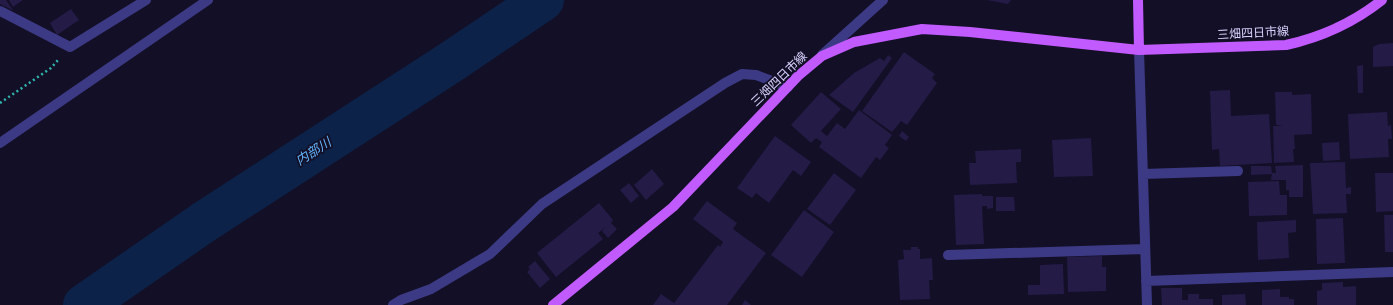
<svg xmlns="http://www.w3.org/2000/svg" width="1393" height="305" font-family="'Roboto Condensed','Noto Sans JP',sans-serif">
	<rect width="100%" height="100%" fill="#130f26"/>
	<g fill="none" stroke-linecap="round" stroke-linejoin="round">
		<path stroke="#0c2248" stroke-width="42" d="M84 305 204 222 451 62 543 0"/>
	</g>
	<path fill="#241b47" d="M0 0H6L13 10H12L0 4Z
		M9 0H23L13 7Z
		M987 0H1011L1008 4Z
		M71 9 79 20 57 35 50 23Z
		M1393 43V66L1373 67V47L1379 44Z
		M904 52 935 74 932 78 937 83 907 125 901 121 892 132 862 111Z
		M888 55 892 58 853 112 829 95 854 73 880 58 884 61Z
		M1363 65V93H1358L1357 66Z
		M1230 90 1231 116 1269 114 1272 163 1220 166 1219 149 1212 150 1210 91Z
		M821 92 841 109 821 131 827 136 837 123 845 129 859 110 892 135 885 145 889 148 880 160 876 157 861 178 819 147 822 142 816 138 811 143 791 125Z
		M1275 92H1292V95L1311 94 1312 134 1294 135 1295 149H1293L1294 162 1274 163 1273 126H1283L1276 125Z
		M1387 112 1388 126 1391 125 1392 139H1388L1389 157 1350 159 1348 114Z
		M902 131 909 137 906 141 899 136Z
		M775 136 811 162 801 176 793 170 769 203 756 193 752 198 737 188Z
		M1091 138 1093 176 1054 177 1052 140Z
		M1339 142 1340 160 1323 161 1322 143Z
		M1021 149V162H1016L1017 183 970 185 969 163H976L975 151Z
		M1345 162 1346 188 1351 187V194H1346L1347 213 1313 214 1310 163Z
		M1303 165V197H1289V190H1286V180H1271L1272 173H1276L1275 166Z
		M1251 166H1271L1272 174 1251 175Z
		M652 169 664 184 646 200 634 185Z
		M834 173 856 190 830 225 807 209Z
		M1375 173H1393V211L1376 212Z
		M1279 181 1280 195H1287V215L1249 216 1248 182Z
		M629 183 639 196 631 203 620 190Z
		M982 194V196H993V208L987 209V206H982L984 244 956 245 954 195Z
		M996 197H1014L1015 211H996Z
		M707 201 737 223 733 229 766 253 727 305H653L661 294 674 303 718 245 720 247 723 242 693 219Z
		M599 203 613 220 611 223 617 229 608 238 602 231 606 227 598 233 603 239 556 277 537 253Z
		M804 210 834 232 802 277 771 255Z
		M1384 215H1393V252H1385Z
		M1343 218 1345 263 1317 264 1316 219Z
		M1296 220V232L1288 233 1289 258 1258 260 1257 222Z
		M911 247H918V249H920V259L932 258 933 280H929L930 299 900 300 898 260 904 259 903 250H911Z
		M1102 256V267H1106V291L1068 292 1067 257Z
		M535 261 550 279 540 288 527 272 530 269 528 267Z
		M1063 264 1064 294 1028 295V285H1040V265Z
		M1343 282V287L1356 286V305H1317V291L1322 290V283Z
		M1161 288H1182V300H1188V294H1199V299H1213V305H1162Z
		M1280 289V297H1289V299H1294V305H1262V290Z
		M1245 294 1246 305H1222V295Z
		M745 300 751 305H742Z"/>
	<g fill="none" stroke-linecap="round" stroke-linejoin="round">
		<path stroke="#2fb8b0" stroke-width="2.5" stroke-dasharray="2 3" stroke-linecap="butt" d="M0 103 51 68 59 59"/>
		<path stroke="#3d3a85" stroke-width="10" d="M0 11 70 47 146 0
			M1139 50 1147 305
			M822 55 883 0
			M0 143 208 0
			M1143 174 1238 171
			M948 255 1145 249
			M1146 281 1393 272
			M393 305 401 300 431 289 490 254 542 204 725 83 742 74 756 75 788 87"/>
		<path stroke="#c25bff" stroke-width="10" d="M1138 0 1139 50
			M553 305 673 207 798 76 822 56 854 42 922 29 970 32 1139 50 1286 45C1322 37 1353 23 1382 0"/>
	</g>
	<g text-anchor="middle" stroke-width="3.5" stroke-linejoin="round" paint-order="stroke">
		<g font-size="12" fill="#d9d4ff" stroke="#130f26">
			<text transform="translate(1253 33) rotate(-3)" y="4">三畑四日市線</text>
			<text transform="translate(779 79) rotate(-44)" y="4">三畑四日市線</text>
		</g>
		<g font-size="13" font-style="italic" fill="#62b6ff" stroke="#130f26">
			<text transform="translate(313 151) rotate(-33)" y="5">内部川</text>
		</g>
	</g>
</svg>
